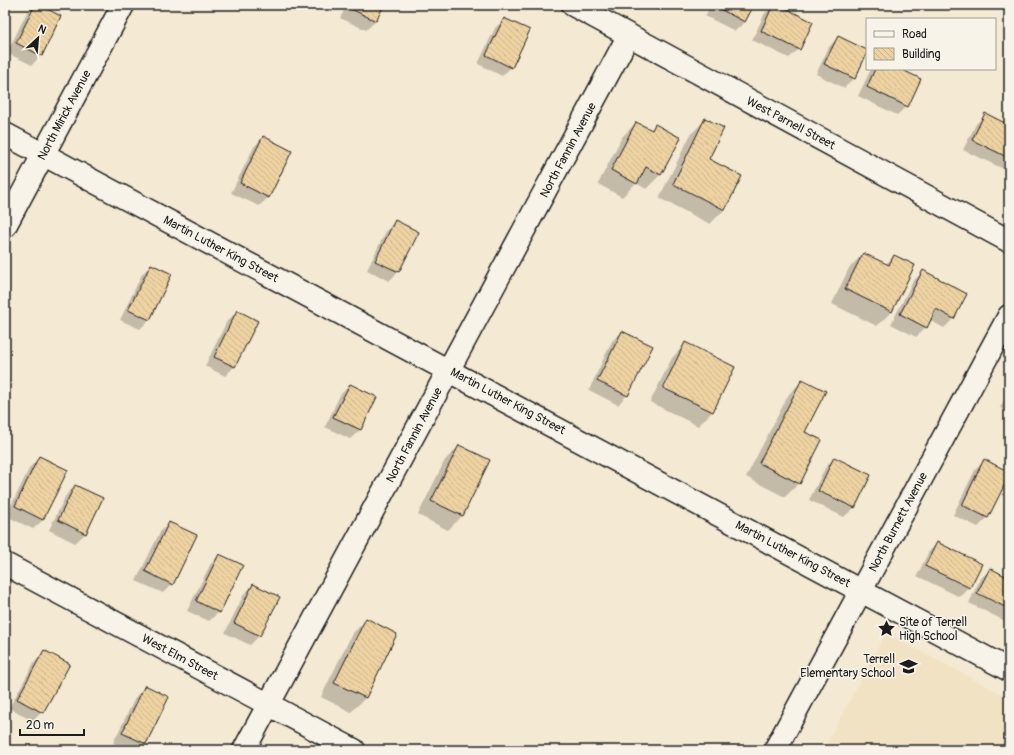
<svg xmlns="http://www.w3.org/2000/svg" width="1014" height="755" font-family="Pangolin,sans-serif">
	<defs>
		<pattern id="building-back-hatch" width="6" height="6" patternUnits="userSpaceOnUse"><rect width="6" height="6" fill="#eed3a2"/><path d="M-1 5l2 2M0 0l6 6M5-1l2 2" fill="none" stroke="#ccb58b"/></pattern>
	</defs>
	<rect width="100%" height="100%" fill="#f4e9d3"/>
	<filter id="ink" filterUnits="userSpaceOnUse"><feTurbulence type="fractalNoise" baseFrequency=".025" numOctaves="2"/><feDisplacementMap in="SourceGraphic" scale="8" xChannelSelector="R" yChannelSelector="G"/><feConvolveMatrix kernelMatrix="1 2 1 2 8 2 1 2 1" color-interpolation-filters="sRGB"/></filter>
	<g filter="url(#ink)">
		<path fill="#f2e2c4" d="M886 633 1009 698V750H823Z"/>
		<path fill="#0003" d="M35 5H37L41 55 32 65 7 53 26 14Z
			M347 5H383L376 21 366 30 340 18Z
			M711 5H753L745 22 735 31 705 16Z
			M774 5H777L799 49 789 58 752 40 765 13Z
			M505 19 511 67 502 76 478 64 495 28Z
			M838 37 867 51 854 78 844 88 816 74 829 47Z
			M871 69H899L907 106 897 115 858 96Z
			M985 115 1009 126 1008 171 963 150 976 124Z
			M705 120 708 160 724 210 710 224 659 198 691 134Z
			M636 123 650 130 655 126 680 139 660 175 646 189 636 183 622 197 598 184 622 137Z
			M263 137 269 197 259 206 231 193 254 147Z
			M395 221 417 232 398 272 389 281 367 270 386 231Z
			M863 254 885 265 894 256 914 265 891 312 877 326 832 304 849 268Z
			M151 265 171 274 149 320 140 329 120 320 142 274Z
			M923 272 954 318 944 328 929 320 926 327 916 337 891 324 913 281Z
			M237 312 234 367 225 376 205 366 227 321Z
			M622 332 627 395 618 405 589 390 612 341Z
			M686 343 712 412 698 426 650 402 672 358Z
			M803 380 799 483 785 497 746 477 789 394Z
			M350 385 375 398 360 430 350 439 325 427 340 395Z
			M1009 391V412L1000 408Z
			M459 446 489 460 462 516 448 530 418 515 445 460Z
			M39 458 43 520 33 529 6 516 30 467Z
			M834 458 870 476 854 508 844 517 809 500 825 468Z
			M984 461 1009 473 987 518 978 527 953 515 975 470Z
			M75 486 102 499 85 534 75 543 49 530 66 495Z
			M169 523 172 584 163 593 136 581 160 532Z
			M937 543 970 587 960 597 917 576 928 553Z
			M219 555V612L209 621 187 611 210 565Z
			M990 570 1009 579V623L969 603 980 579Z
			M253 585 260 635 250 645 225 633 244 594Z
			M366 620 365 698 351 712 321 697 352 634Z
			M44 652 42 712 32 721 9 708 35 661Z
			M145 687 167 698 145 744 139 750H128L113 743 136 696Z"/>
		<path fill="url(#building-back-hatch)" stroke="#1c1c1c" d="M35 5H39L61 16 42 56 16 43Z
			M351 5H384L376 21 349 8Z
			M715 5H754L745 22 714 6Z
			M773 5H779L813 22 800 50 761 31Z
			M504 18 530 30 512 68 486 55Z
			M838 36 867 50V53L855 79 824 64Z
			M875 69H901L921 79 908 107 867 87Z
			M985 113 1009 125V158L972 140Z
			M705 118 724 128 709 159 742 176 725 210 673 184Z
			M636 122 652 130 655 124 681 138 661 175 646 167 637 184 611 170Z
			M263 136 292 151 269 198 240 183Z
			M395 220 419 232 399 272 375 261Z
			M863 253 889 265 894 255 915 265 892 312 845 289Z
			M151 264 172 274 150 320 128 310Z
			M923 270 967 294 954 319 936 309 927 328 900 314Z
			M237 310 258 321 235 367 214 357Z
			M622 331 653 346 628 396 597 381Z
			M685 342 735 367 713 412 663 388Z
			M802 379 826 391 805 432 822 440 800 484 759 463Z
			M350 384 377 397 361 430 333 417Z
			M459 445 490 460 463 516 431 501Z
			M39 456 68 470 43 520 15 506Z
			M834 457 871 475 855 508 818 491Z
			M984 459 1009 472V476L988 518 962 505Z
			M75 485 103 498 86 534 58 520Z
			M169 522 197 535 173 585 145 571Z
			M937 542 982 564 970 588 925 566Z
			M219 554 243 565 220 613 196 601Z
			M990 568 1009 578V609L977 593Z
			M253 584 280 597 260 636 234 623Z
			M366 618 397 634 366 698 334 683Z
			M44 650 70 664 43 713 17 699Z
			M145 685 169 697 146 744 122 733Z"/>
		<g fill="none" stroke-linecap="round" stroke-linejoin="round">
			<defs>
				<path id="minor" d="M573 5 1009 241
					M5 134 1009 670
					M5 226 123 5
					M5 564 354 750
					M244 750 629 35
					M775 750 1009 316"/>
			</defs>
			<use href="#minor" stroke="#1c1c1c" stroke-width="25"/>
			<use href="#minor" stroke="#f7f3e8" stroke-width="22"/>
		</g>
	</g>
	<defs>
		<symbol id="sight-bare" viewBox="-9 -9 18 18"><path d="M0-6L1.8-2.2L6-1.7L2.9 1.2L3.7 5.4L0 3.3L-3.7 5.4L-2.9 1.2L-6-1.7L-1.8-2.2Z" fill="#1c1c1c" stroke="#f7f3e8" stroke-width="2.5" paint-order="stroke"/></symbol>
		<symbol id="school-bare" viewBox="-9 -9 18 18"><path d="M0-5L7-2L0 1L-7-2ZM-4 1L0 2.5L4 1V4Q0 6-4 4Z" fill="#1c1c1c" stroke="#f7f3e8" stroke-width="2.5" paint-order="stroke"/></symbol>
	</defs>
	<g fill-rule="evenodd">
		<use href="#sight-bare" x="874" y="616" width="25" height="25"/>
		<use href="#school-bare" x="896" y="654" width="25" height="25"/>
	</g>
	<g text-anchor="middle" stroke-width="3" stroke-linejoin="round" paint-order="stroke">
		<g font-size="12" fill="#1c1c1c" stroke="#f7f3e8">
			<text transform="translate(64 115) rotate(-62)" y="4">North Mirick Avenue</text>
			<text transform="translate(791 123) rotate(28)" y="4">West Parnell Street</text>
			<text transform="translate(568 150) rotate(-62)" y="4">North Fannin Avenue</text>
			<text transform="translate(221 249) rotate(28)" y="4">Martin Luther King Street</text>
			<text transform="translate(508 401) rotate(28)" y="4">Martin Luther King Street</text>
			<text transform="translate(414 435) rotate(-62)" y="4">North Fannin Avenue</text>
			<text transform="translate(898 522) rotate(-62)" y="4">North Burnett Avenue</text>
			<text transform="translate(793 554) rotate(28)" y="4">Martin Luther King Street</text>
			<text transform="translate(180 657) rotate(28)" y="4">West Elm Street</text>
		</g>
		<g font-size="12" fill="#1c1c1c" stroke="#f7f3e8" text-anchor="start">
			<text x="899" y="626">Site of Terrell<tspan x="899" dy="14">High School</tspan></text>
			<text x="895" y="663" text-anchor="end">Terrell<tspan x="895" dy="14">Elementary School</tspan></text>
		</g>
	</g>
	<rect width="1014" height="755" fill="none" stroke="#f7f3e8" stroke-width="20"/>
	<rect x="10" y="10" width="994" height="735" fill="none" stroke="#1c1c1c" stroke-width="1.5" filter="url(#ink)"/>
	<rect x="866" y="18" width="130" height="52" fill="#f7f3e8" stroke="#9f9d96"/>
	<rect x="874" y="31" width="20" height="6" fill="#f7f3e8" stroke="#9f9d96"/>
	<text x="902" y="38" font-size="12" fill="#1c1c1c">Road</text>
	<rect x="874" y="48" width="20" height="12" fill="url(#building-back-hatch)" stroke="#9f9d96"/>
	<text x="902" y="58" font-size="12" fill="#1c1c1c">Building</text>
	<g transform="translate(38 38) rotate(26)" stroke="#f7f3e8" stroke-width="3" paint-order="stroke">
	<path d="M0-3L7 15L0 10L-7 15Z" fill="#1c1c1c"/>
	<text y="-6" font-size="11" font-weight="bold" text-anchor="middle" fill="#1c1c1c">N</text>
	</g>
	<path d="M20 729v6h64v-6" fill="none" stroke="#1c1c1c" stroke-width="2"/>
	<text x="26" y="729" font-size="12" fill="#1c1c1c" stroke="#f7f3e8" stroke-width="3" paint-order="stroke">20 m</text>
</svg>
